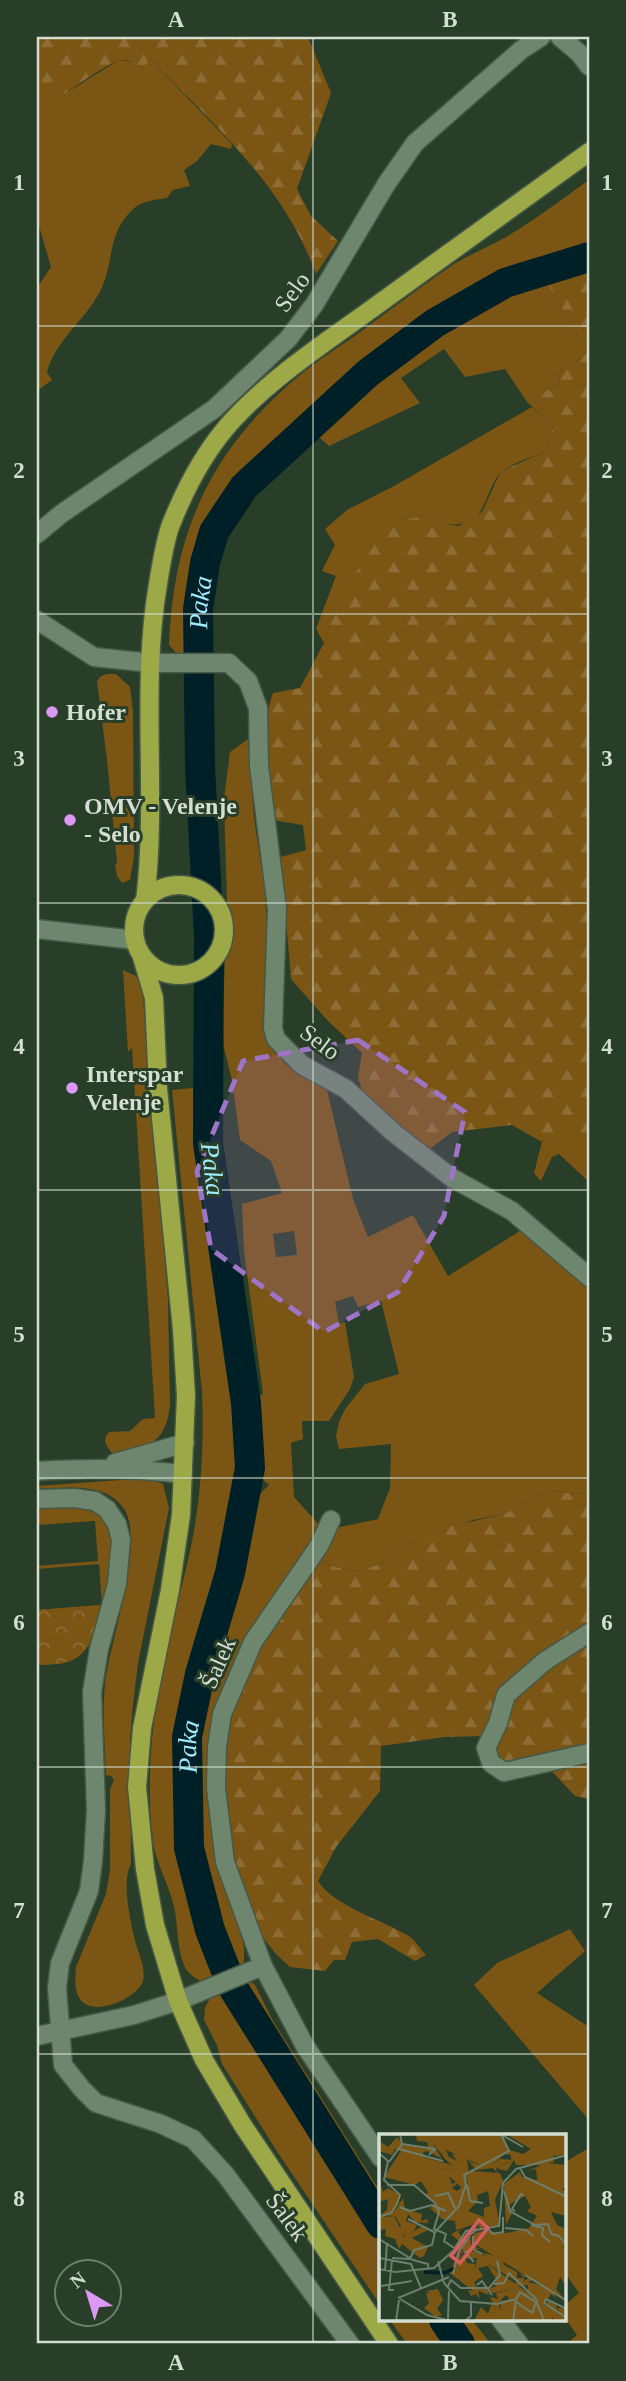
<svg xmlns="http://www.w3.org/2000/svg" width="626" height="2381" font-family="'Times New Roman',serif">
	<defs>
		<pattern id="forest-firs" width="22" height="20" patternUnits="userSpaceOnUse" patternTransform="scale(1.75)"><rect width="22" height="20" fill="#7b5514"/><path d="M5 1l3.5 6h-7zM16 11l3.5 6h-7z" fill="#8d6d35"/></pattern>
		<pattern id="park-crowns" width="20" height="18" patternUnits="userSpaceOnUse" patternTransform="scale(1.75)"><rect width="20" height="18" fill="#7b5514"/><path d="M2 6a3 3 0 1 1 6 0M12 15a3 3 0 1 1 6 0" fill="none" stroke="#8d6d35"/></pattern>
	</defs>
	<rect width="100%" height="100%" fill="#283e28"/>
	<path fill="#7b5514" fill-rule="evenodd" d="M149 58 232 144 231 149 211 144 197 161 184 170 190 186 173 190 167 198C154 200 141 201 132 210 108 234 114 257 103 285 90 317 56 338 47 372L52 380 37 391V288L51 267 37 219V115L53 101 119 60 134 62Z
		M589 180V242C551 256 513 270 477 289 409 327 350 378 292 430 265 455 241 477 221 508 217 515 211 523 207 531 192 571 192 613 192 656L177 654 169 645C173 534 210 452 294 380 316 361 341 346 363 330 393 308 423 285 454 264 470 254 489 247 506 237 535 220 562 199 589 180Z
		M589 259V271L547 283 579 338 589 347V352L559 372 560 383 527 402 505 369 465 377 444 349 401 378 420 403 329 446 318 436 288 463 243 510 237 507 303 440 399 359 505 292 542 275Z
		M532 407 553 426 546 451C535 456 507 465 500 473 481 498 488 529 444 524L435 513 404 520 337 603 324 643 316 629 336 576 322 571 335 545 325 529 347 510 394 486Z
		M108 674H116L130 687 133 711 134 856 130 880 122 883 117 876 115 865 117 863 107 760 97 681 101 676Z
		M248 739 254 818 265 891 269 972 267 1037 284 1063 298 1074 326 1086 353 1199 368 1237 413 1215 448 1276 523 1229 589 1288V1492L578 1494 551 1491 504 1514 473 1520 409 1544 396 1554 377 1565 358 1571 336 1567 316 1560 336 1528 378 1519 390 1488 391 1444 339 1449 336 1436 339 1422 345 1409 365 1384 399 1374 381 1301 358 1307 353 1296 335 1302 339 1323 345 1322 354 1377 350 1389 329 1421H302L303 1439 291 1443 294 1497 321 1527 240 1924 244 1948V1966L235 1972C229 1957 221 1942 215 1927 190 1859 185 1752 203 1681H212L228 1617 236 1573 244 1568 252 1513 261 1493 269 1485 253 1471 251 1400 263 1394 244 1251 242 1204 282 1193 271 1161 240 1140 232 1080 222 1040 227 902 224 799 230 752ZM294 1231 297 1255 276 1257 273 1234Z
		M123 970 136 976 142 985 168 1300 170 1405C166 1443 148 1449 113 1454 107 1447 101 1440 109 1432L130 1431 143 1419 155 1418 132 1048 128 1052Z
		M193 1088C195 1134 199 1179 208 1225 222 1303 243 1381 241 1460 240 1535 208 1615 191 1688 173 1765 178 1853 201 1929 206 1946 213 1962 219 1979L207 1984C201 1981 194 1978 189 1973 177 1961 178 1923 174 1906 169 1885 155 1861 153 1841 146 1788 151 1733 160 1681 169 1629 186 1578 195 1525 202 1481 204 1437 202 1392L172 1090Z
		M551 1138H565L589 1142V1182L559 1154 552 1157 541 1181 534 1173 542 1142Z
		M148 1478 163 1484 169 1508 138 1663 133 1705 130 1738 131 1864C121 1881 131 1925 136 1944 139 1955 146 1969 143 1981 137 1999 92 2018 80 1999 74 1991 75 1977 76 1967L106 1894 110 1870V1789L114 1780 111 1776 106 1775C105 1744 102 1714 105 1684 109 1644 148 1536 122 1506 102 1482 65 1488 37 1489V1486Z
		M37 1505 92 1507C126 1538 112 1581 99 1618 94 1632 90 1647 79 1656 66 1666 52 1664 37 1665V1610L102 1605 99 1564 37 1569V1566L98 1561 95 1521 37 1525Z
		M570 1929 585 1951 537 1993 589 2027V2120L474 1985 497 1963Z
		M245 1978 255 1985 273 2021 381 2193V2212L264 2031 238 1981Z
		M223 1987 252 2038 351 2194 381 2234V2306L278 2153 222 2064 217 2045 204 2020 205 2008 212 1994Z
		M589 2148V2344H567L577 2335 565 2318V2305L579 2293 565 2273V2162Z
		M390 2320H437L454 2344H407Z
		M450 2320H472L491 2344H467Z"/>
	<path fill="url(#forest-firs)" d="M37 37H308L331 93 297 189 311 216 338 241 316 274C284 185 214 125 150 59L144 68C137 64 131 60 123 60 109 60 49 105 37 115Z
		M589 271V347L579 338 547 283Z
		M589 352V1142C572 1141 558 1134 542 1142L512 1125 452 1132 426 1152 363 1093 358 1078 362 1053 328 1021 291 979 281 857 306 850 303 825 272 820C265 778 259 734 273 693L300 688 324 643 337 603 377 539 404 520 435 513 444 524 459 526 482 512 501 471 546 451 553 426 527 402 560 383 559 372Z
		M551 1491 578 1494 589 1492V1799L575 1796 547 1766 506 1770 484 1736 445 1737 381 1746 380 1791 336 1847 318 1881C334 1906 382 1920 407 1935 415 1939 420 1949 426 1955L415 1961 378 1939 352 1942 345 1960H334L325 1971 290 1967 276 1954 258 1931 237 1877 227 1829 222 1785 228 1709 243 1674 316 1560 336 1567 358 1571 377 1565 396 1554 409 1544 443 1528 504 1514Z"/>
	<path fill="url(#park-crowns)" d="M102 1605 105 1607C87 1651 89 1663 37 1665V1610Z"/>
	<g fill="none" stroke-linecap="round" stroke-linejoin="round">
		<g stroke="#002027" stroke-width="30">
			<path id="s1" d="M381 2224 232 1986 210 1930 189 1848 187 1737 200 1674 230 1573 250 1468 246 1403 208 1143 209 937 200 766 198 609 205 563 214 532 244 487 368 373 435 323 505 283 589 257"/>
			<path d="M444 2320 460 2344"/>
		</g>
		<defs>
			<path id="street" d="M560 37 579 53 589 66
				M37 534 61 514 214 409 288 339 314 305 387 183 415 143 521 50 541 37
				M37 620 94 657 151 663H229L248 681 258 708 259 766 277 909 273 1028 276 1039 302 1065 346 1089 394 1133 452 1178 512 1211 589 1277
				M37 1499 74 1498 95 1501 107 1509 117 1524 121 1540 117 1584 99 1649 92 1692 96 1810 93 1861 89 1891 60 1963 57 1988 63 2065 82 2089 96 2103 161 2124 193 2139 225 2174 350 2344
				M331 1520 319 1546 253 1642 222 1714 217 1747 216 1788 225 1862 263 1966 305 2046 381 2158
				M589 1633 545 1661 506 1695 498 1723 486 1748 491 1763 504 1772 589 1753
				M178 2001 263 1966
				M501 2320 519 2344"/>
			<path id="secondary" d="M37 929 135 940
				M115 1463 185 1443
				M37 1471C90 1468 130 1468 183 1474
				M37 2036 134 2015 178 2001"/>
			<path id="primary" d="M134 930a45 45 0 1 1 90 0a45 45 0 1 1-90 0Z
				M145 901C158 796 140 688 158 584 161 566 164 545 170 527 184 491 205 451 231 422 269 380 320 346 366 313 440 259 515 206 589 152
				M141 954 154 998 158 1088 182 1330 186 1396 181 1515 170 1590 142 1728 137 1787 145 1869 155 1925 178 2001 204 2060 242 2124 389 2344"/>
		</defs>
		<use href="#street" stroke="#465846" stroke-width="21"/>
		<use href="#secondary" stroke="#465846" stroke-width="21"/>
		<use href="#primary" stroke="#465846" stroke-width="21"/>
		<use href="#street" stroke="#6e866d" stroke-width="18"/>
		<use href="#secondary" stroke="#6e866d" stroke-width="18"/>
		<use href="#primary" stroke="#9da847" stroke-width="18"/>
	</g>
	<path fill="#9e74c7" fill-opacity="0.2" stroke="#9e74c7" stroke-width="5" stroke-dasharray="14 9" stroke-linejoin="round" d="M358 1040 465 1112 444 1216 398 1292 324 1332 211 1249 197 1171 243 1061Z"/>
	<path fill="none" stroke="#d2dfd2" stroke-width="2" stroke-opacity="0.55" d="M313 37V2344M37 326H589M37 614H589M37 903H589M37 1190H589M37 1478H589M37 1767H589M37 2054H589"/>
	<g fill="#dc99f4" stroke="#283e28" stroke-width="2.5">
		<circle cx="52" cy="712" r="7"/>
		<circle cx="70" cy="820" r="7"/>
		<circle cx="72" cy="1088" r="7"/>
	</g>
	<g text-anchor="middle" stroke-width="6" stroke-linejoin="round" paint-order="stroke">
		<g font-size="24" fill="#d2dfd2" stroke="#283e28">
			<text transform="translate(292 292) rotate(-54)" y="8">Selo</text>
			<text transform="translate(320 1042) rotate(37)" y="8">Selo</text>
			<text transform="translate(218 1663) rotate(-66)" y="8">Šalek</text>
			<text transform="translate(287 2217) rotate(54)" y="8">Šalek</text>
		</g>
		<g font-size="24" font-weight="bold" fill="#d2dfd2" stroke="#283e28" text-anchor="start">
			<text x="66" y="720">Hofer</text>
			<text x="84" y="814">OMV - Velenje<tspan x="84" dy="28">- Selo</tspan></text>
			<text x="86" y="1082">Interspar<tspan x="86" dy="28">Velenje</tspan></text>
		</g>
		<g font-size="26" font-style="italic" fill="#a1ecfc" stroke="#283e28">
			<text dy="9" stroke="none"><textPath href="#s1" startOffset="1682">Paka</textPath></text>
			<text transform="translate(213 1169) rotate(83)" y="9">Paka</text>
			<text dy="9" stroke="none"><textPath href="#s1" startOffset="527">Paka</textPath></text>
		</g>
	</g>
	<g transform="translate(379 2134)">
		<rect width="187" height="187" fill="#283e28"/>
		<path d="M37 0 49 1 63 25 48 17 44 18 46 27 16 15 13 21 0 17 2 8 9 13 18 3 23 9 50 15 48 8 38 7ZM67 16 70 23 78 27 73 20 86 21 92 28 110 33 121 25 133 26 117 34 118 39 114 34 97 36 88 25 90 41 84 55 61 34 78 36 65 24ZM0 47 4 58 9 54 21 61 15 78 24 64 26 75 43 80 42 87 48 85 49 89 36 88 29 80 27 87 38 91 31 104 19 97 22 92 16 82 1 81 8 76 9 65 0 68ZM86 93 79 98 82 102 81 107 91 105 92 110 101 115H82L80 128 84 121 86 122 88 129 96 130V135L82 134 91 137V151L108 155 110 161 99 157 101 165 97 160 92 162 89 156 94 157 71 139 82 109 72 100ZM102 118 123 124 125 131 138 138V144H145L140 139 146 142 144 148 152 142 155 145 149 148 171 153 177 164 172 160 165 171 171 172 167 169 170 167 177 171 180 180 179 174H186L187 168 186 187H175L173 182V187H159L155 180 159 187H147L148 183 146 187H124V170L130 164 127 161 120 168 118 179 111 163 119 165 117 159 132 155 149 158V151L136 152 137 147 107 129 103 120 109 122Z" fill="#7b5514"/>
		<path d="M47 0H121L131 16 144 20 152 15 127 0H187V21L174 22 175 28 169 29 187 31V52L183 55 187 58V82L172 78 178 91 187 95V113H182L187 114V152L181 143 177 155 187 167 94 109 95 100 104 97 128 99 150 94 158 82 148 77 152 73 146 62 130 71 133 79 127 91 125 50 141 38 143 43 158 46 157 35 147 38 162 31H137L135 26 128 37 117 34 132 27V21L126 20 109 34 67 16V26ZM22 17 77 32 78 36 61 34 69 39 73 50 82 46 73 54 78 57 89 49 87 42 93 37 121 39 124 47 116 66 121 91 101 94 99 89 77 96 76 87 63 85 51 74 57 70 46 62 49 58 42 47 36 51 5 43ZM109 57 111 72 105 74V83L89 77 99 67 98 61ZM15 82 26 104 25 97 30 104 35 97 42 93 49 96 33 104 49 113 45 122 41 124 23 110 20 115 16 105 6 102 7 95 0 96V83ZM86 113 110 124 107 129 148 158 132 155 114 159 110 155 117 152V145L109 132 99 134 104 142 95 148 97 152H91L86 146 90 136 85 140 78 133 96 135 98 124 88 125 85 117 81 119ZM59 155 64 166 58 175 63 181 57 183 45 174 50 169 47 159H52L47 157ZM127 166 124 187H95L102 173 109 180 113 169 118 178 119 169 122 177 121 167Z" fill="#7b5514" fill-rule="evenodd"/>
		<path fill="none" stroke="#002027" stroke-width="3.5" d="M45 138 65 139 76 134"/>
		<path fill="none" stroke="#6c7e6c" stroke-width="2" d="M123 1 144 13M23 10 56 15 50 21M20 15 64 27M0 19 9 27 5 46 21 61 18 70M10 28 23 10 21 0M141 34 146 43 188 63M8 51H35L56 69 60 78 55 95 67 100 65 107 75 114M88 51 91 67 104 69M125 57 131 77 156 91 169 90 172 100 180 102 188 112M56 62 69 59 76 74M21 73 31 77 53 71 67 77M136 77 133 75 142 60 145 62M0 83 12 79 18 70M29 85 55 98M152 91 164 94 163 101 171 108M107 93 114 100 124 98V83M126 94 147 96 154 102M56 98 80 72 87 50 85 41 130 17 122 0M91 101 97 96 120 92 124 49 137 35 188 21M94 102V115L103 120M0 105 34 126 49 130V134M75 115 87 97 98 95M93 115 86 118 95 128M0 124 32 130 42 154M13 124 31 125 35 116 53 111 56 98M13 126 10 156H15M59 127 65 149 81 167 118 170 137 165 134 187M0 135 16 138 55 134 75 116M6 137 8 109M74 140 80 117 91 102M146 141 188 167M115 150 125 149 130 139 158 166 153 179 136 167M98 151 103 147 113 161M2 152 33 147M68 154 72 146 82 154H110M110 154 121 141 118 127M19 164 70 143M21 165 48 181 72 187M137 165 141 158 158 169 165 187M165 169 167 165 188 175M165 169 188 184M69 185 70 157M87 186 92 182V167M17 187 20 166"/>
		<path fill="#d55f5b" fill-opacity="0.15" stroke="#d55f5b" stroke-width="3.5" d="M100 86 109 94 81 129 72 122Z"/>
		<rect width="187" height="187" fill="none" stroke="#d2dfd2" stroke-width="3.5"/>
	</g>
	<rect width="626" height="2381" fill="none" stroke="#283e28" stroke-width="77"/>
	<g transform="translate(88 2293) rotate(322)"><circle r="33" fill="#283e28" stroke="#6c7e6c" stroke-width="2"/>
	<path d="M0-5L12 26L0 18L-12 26Z" fill="#dc99f4"/>
	<text y="-10" font-size="19" font-weight="bold" text-anchor="middle" fill="#d2dfd2">N</text>
	</g>
	<rect x="38" y="38" width="550" height="2304" fill="none" stroke="#d2dfd2" stroke-width="2.5"/>
	<g font-size="23" text-anchor="middle" font-weight="bold" fill="#d2dfd2">
		<text x="176" y="27">A</text>
		<text x="450" y="27">B</text>
		<text x="19" y="190">1</text>
		<text x="607" y="190">1</text>
		<text x="19" y="478">2</text>
		<text x="607" y="478">2</text>
		<text x="19" y="766">3</text>
		<text x="607" y="766">3</text>
		<text x="19" y="1054">4</text>
		<text x="607" y="1054">4</text>
		<text x="19" y="1342">5</text>
		<text x="607" y="1342">5</text>
		<text x="19" y="1630">6</text>
		<text x="607" y="1630">6</text>
		<text x="19" y="1918">7</text>
		<text x="607" y="1918">7</text>
		<text x="19" y="2206">8</text>
		<text x="607" y="2206">8</text>
		<text x="176" y="2370">A</text>
		<text x="450" y="2370">B</text>
	</g>
</svg>
